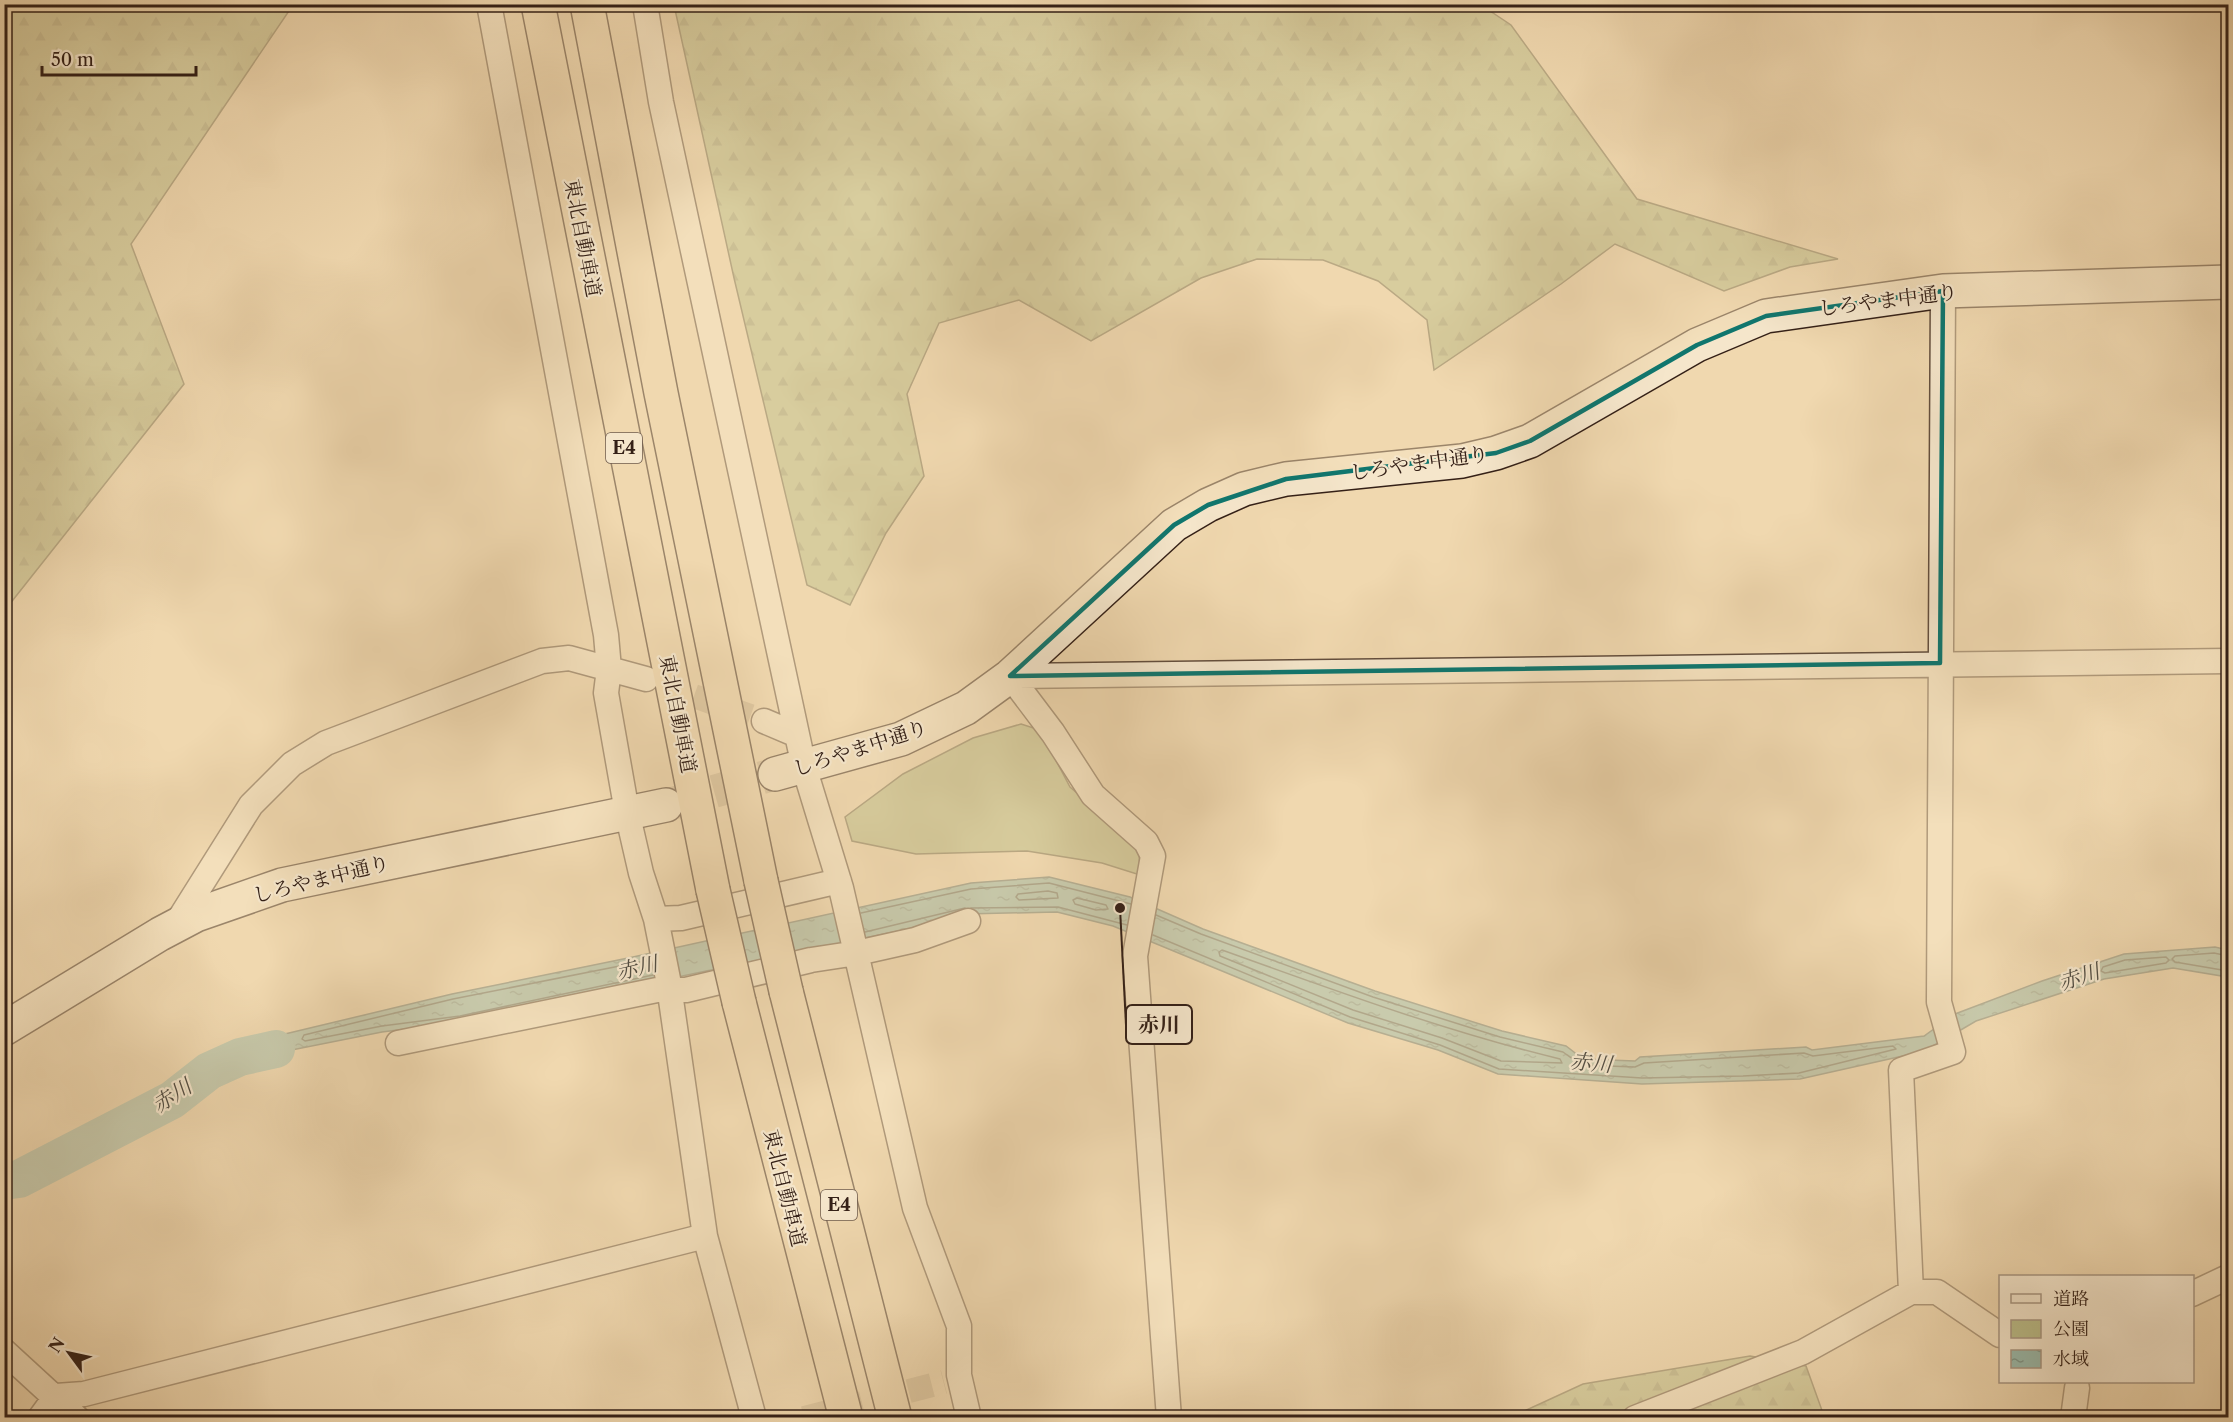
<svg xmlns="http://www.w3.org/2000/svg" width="2233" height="1422" font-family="'Libre Caslon Text','Noto Serif JP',serif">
	<defs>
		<pattern id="forest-firs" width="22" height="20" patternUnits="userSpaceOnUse" patternTransform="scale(1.5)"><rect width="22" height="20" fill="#bbbe8a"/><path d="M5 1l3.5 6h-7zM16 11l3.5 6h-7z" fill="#a1a376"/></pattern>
		<pattern id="water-ripples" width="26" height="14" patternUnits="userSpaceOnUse" patternTransform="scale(1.5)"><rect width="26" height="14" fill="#9abaab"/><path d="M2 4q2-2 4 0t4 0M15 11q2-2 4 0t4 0" fill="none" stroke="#7e978a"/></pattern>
	</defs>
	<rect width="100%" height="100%" fill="#f0d8af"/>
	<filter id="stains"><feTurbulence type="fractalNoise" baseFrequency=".00333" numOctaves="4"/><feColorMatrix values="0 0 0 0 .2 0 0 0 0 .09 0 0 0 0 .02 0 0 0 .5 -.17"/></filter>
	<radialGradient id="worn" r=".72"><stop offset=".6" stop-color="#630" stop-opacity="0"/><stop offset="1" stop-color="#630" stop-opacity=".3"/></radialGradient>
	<path fill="#bbbe8a" stroke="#786f50" stroke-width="1.5" d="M1021 724 1040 730 1070 787 1139 846 1140 875 1102 863 1027 851 916 854 852 841 845 817 903 774 973 738Z"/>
	<path fill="url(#forest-firs)" stroke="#786f50" stroke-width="1.5" d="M5 4 293 5 131 244 184 384 5 610Z
		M838 5 856 9 892 4 1481 5 1511 25 1637 199 1838 259 1790 267 1724 291 1615 244 1561 284 1434 370 1427 320 1378 281 1323 260 1257 259 1201 278 1091 341 1019 300 939 323 907 394 924 476 886 533 850 605 807 585 734 278 674 5Z
		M1750 1356 1806 1366 1824 1416 1509 1418 1583 1384Z"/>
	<path fill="url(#water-ripples)" stroke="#717c70" stroke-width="1.5" d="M1049 877 1130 897 1203 929 1375 991 1502 1031 1566 1046 1583 1059 1635 1061 1640 1057 1806 1047 1812 1050 1924 1036 1955 1014 2042 981 2124 954 2215 947 2228 950V977L2173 968 2104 979 1976 1021 1925 1051 1800 1079 1642 1084 1498 1074 1438 1050 1348 1023 1113 926 1057 912 965 914 908 929 461 1022 382 1032 216 1065 264 1039 452 994 633 957 971 883Z"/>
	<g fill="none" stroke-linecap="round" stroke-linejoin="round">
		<path stroke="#676d61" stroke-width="1.5" d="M1048 891 1057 893 1058 898 1019 900 1016 897 1018 894Z
			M1077 898 1106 905 1108 909 1096 910 1075 904 1073 900Z
			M971 908 1058 907 1127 925
			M861 913 971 889 1049 883 1131 904
			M865 932 965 908
			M1153 935 1350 1017 1440 1045 1499 1069 1642 1078 1743 1076 1799 1073 1896 1049 1893 1046 1813 1056 1804 1053 1644 1063 1635 1067 1581 1065 1563 1052 1500 1037 1373 997 1201 934 1156 915
			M1222 950C1334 990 1444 1031 1560 1059L1562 1063 1501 1061 1442 1038 1353 1010 1220 956 1219 952Z
			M2228 956 2214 953 2175 956 2172 959 2175 962 2228 971
			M2166 957 2169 960 2166 963 2105 973 2101 971 2103 967 2125 960Z
			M650 960 453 999 304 1035 302 1039 305 1041 382 1026 460 1016 653 975"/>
		<path stroke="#9abaab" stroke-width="38" d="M4 1181 19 1179 172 1100 209 1071 240 1057 276 1049"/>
		<path stroke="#cab391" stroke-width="24" stroke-dasharray="24 12" stroke-linecap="butt" d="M660 684 764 721
			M804 1418 944 1382"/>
		<path stroke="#cab391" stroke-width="33" stroke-dasharray="33 16" stroke-linecap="butt" d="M667 805 775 774"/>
		<defs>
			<path id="street" d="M489 4 606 635 609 669 606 693 627 812 641 873 656 919 668 979 705 1236 754 1418
				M645 4 661 102 804 767 841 888 915 1208 959 1326V1375L969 1418
				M1010 676 2228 661
				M1010 676 1053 733 1093 795 1146 842 1153 856 1135 956 1169 1418
				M764 721 797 735
				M656 919 681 918 839 881
				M175 926 251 805 292 764 326 743 542 661 569 658 646 679
				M398 1043 657 990H686L811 960 857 953 915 940 968 921
				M1911 1292 1901 1070 1953 1052 1939 1002 1943 291
				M2192 1294 2228 1277
				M4 1351 77 1418
				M56 1396 84 1394 705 1236
				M40 1418 56 1396
				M1635 1418 1803 1352 1911 1292H1937L2000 1335
				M2073 1418 2077 1388"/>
			<path id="secondary" d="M775 774 901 739 966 708 1010 676 1174 525 1208 505 1244 489 1286 479 1462 461 1496 453 1530 441 1697 345 1766 316 1943 291 2228 282
				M4 1029 160 934 196 915 282 885 666 805"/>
			<path id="highway" d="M538 4 713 890
				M587 4 661 393 761 881
				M786 991 895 1418
				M739 1002 846 1418"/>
		</defs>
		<use href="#street" stroke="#634e3d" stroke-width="27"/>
		<use href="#secondary" stroke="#342017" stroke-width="36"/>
		<use href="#highway" stroke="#342017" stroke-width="36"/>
		<use href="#street" stroke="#f5e6cb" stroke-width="24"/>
		<use href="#secondary" stroke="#f5e6cb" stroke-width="33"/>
		<use href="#highway" stroke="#f0d8af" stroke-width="33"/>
		<defs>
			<path id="highway-bridge" d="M761 881 786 991
				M713 890 739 1002"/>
		</defs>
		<use href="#highway-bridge" stroke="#342017" stroke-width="36" stroke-linecap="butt"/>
		<use href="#highway-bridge" stroke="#f0d8af" stroke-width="33"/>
	</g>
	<path d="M0 0H2233V1422H0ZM1943 291 1940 663 1010 676 1174 525 1208 505 1286 479 1496 453 1530 441 1697 345 1766 316Z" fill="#f0d8af" fill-opacity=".55" fill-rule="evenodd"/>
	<path fill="none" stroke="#0f766e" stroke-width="4.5" stroke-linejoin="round" d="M1943 291 1940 663 1010 676 1174 525 1208 505 1286 479 1496 453 1530 441 1697 345 1766 316Z"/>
	<g text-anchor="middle" stroke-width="4.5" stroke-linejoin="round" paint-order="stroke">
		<g fill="#f5e6cb" stroke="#6e5b4d" stroke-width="1.5">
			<rect x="606" y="433" width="36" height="30" rx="4.5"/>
			<rect x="821" y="1190" width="36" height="30" rx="4.5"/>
		</g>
		<g font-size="18" font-weight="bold" fill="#342017">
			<text x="624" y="454">E4</text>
			<text x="839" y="1211">E4</text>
		</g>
		<g font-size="20" fill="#342017" stroke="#f5e6cb">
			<text transform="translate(583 238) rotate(79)" y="7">東北自動車道</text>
			<text transform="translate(1888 300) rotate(-7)" y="7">しろやま中通り</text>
			<text transform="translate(1419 463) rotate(-8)" y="7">しろやま中通り</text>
			<text transform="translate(678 714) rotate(79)" y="7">東北自動車道</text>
			<text transform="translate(860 748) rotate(-18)" y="7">しろやま中通り</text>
			<text transform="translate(321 879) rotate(-14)" y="7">しろやま中通り</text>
			<text transform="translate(785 1188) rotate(76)" y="7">東北自動車道</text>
		</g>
		<g font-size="21" font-style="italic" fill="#534e43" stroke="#f5e6cb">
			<text transform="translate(637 968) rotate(-13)" y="7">赤川</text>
			<text transform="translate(2079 977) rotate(-18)" y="7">赤川</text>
			<text transform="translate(1591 1063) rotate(5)" y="7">赤川</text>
			<text transform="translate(172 1096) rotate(-33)" y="7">赤川</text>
		</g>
	</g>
	<path fill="none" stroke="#342017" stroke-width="2" d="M1120 908L1126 1025"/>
	<circle fill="#342017" stroke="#f5e6cb" stroke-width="2" cx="1120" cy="908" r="6"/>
	<rect fill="#f5e6cb" stroke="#342017" stroke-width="2" x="1126" y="1005" width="66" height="39" rx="6"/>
	<g font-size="21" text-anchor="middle" font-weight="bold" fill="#342017">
		<text x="1159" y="1032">赤川</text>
	</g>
	<rect width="2233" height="1422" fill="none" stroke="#f0d8af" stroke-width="24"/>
	<rect x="6" y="6" width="2221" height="1410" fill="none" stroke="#342017" stroke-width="3"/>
	<rect x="12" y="12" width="2209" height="1398" fill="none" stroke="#342017" stroke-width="1.5"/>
	<rect x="1999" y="1275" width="195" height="108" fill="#f5e6cb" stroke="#a89783" stroke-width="1.5"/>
	<rect x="2011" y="1294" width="30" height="9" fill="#f5e6cb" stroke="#a89783" stroke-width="1.5"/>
	<text x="2053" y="1305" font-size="18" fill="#342017">道路</text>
	<rect x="2011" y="1320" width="30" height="18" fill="#bbbe8a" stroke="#a89783" stroke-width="1.5"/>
	<text x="2053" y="1335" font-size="18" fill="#342017">公園</text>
	<rect x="2011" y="1350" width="30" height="18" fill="url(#water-ripples)" stroke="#a89783" stroke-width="1.5"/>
	<text x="2053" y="1365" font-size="18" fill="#342017">水域</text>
	<g transform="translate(69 1353) rotate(303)" stroke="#f5e6cb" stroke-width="4.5" paint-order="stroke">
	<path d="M0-4.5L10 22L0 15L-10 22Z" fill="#342017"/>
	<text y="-9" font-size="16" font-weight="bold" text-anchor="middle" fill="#342017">N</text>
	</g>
	<path d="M42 66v9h154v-9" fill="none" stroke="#342017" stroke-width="3"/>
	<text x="51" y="66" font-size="18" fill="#342017" stroke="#f5e6cb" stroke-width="4.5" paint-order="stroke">50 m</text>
	<rect width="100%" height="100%" filter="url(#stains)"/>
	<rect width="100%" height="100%" fill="url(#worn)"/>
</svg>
